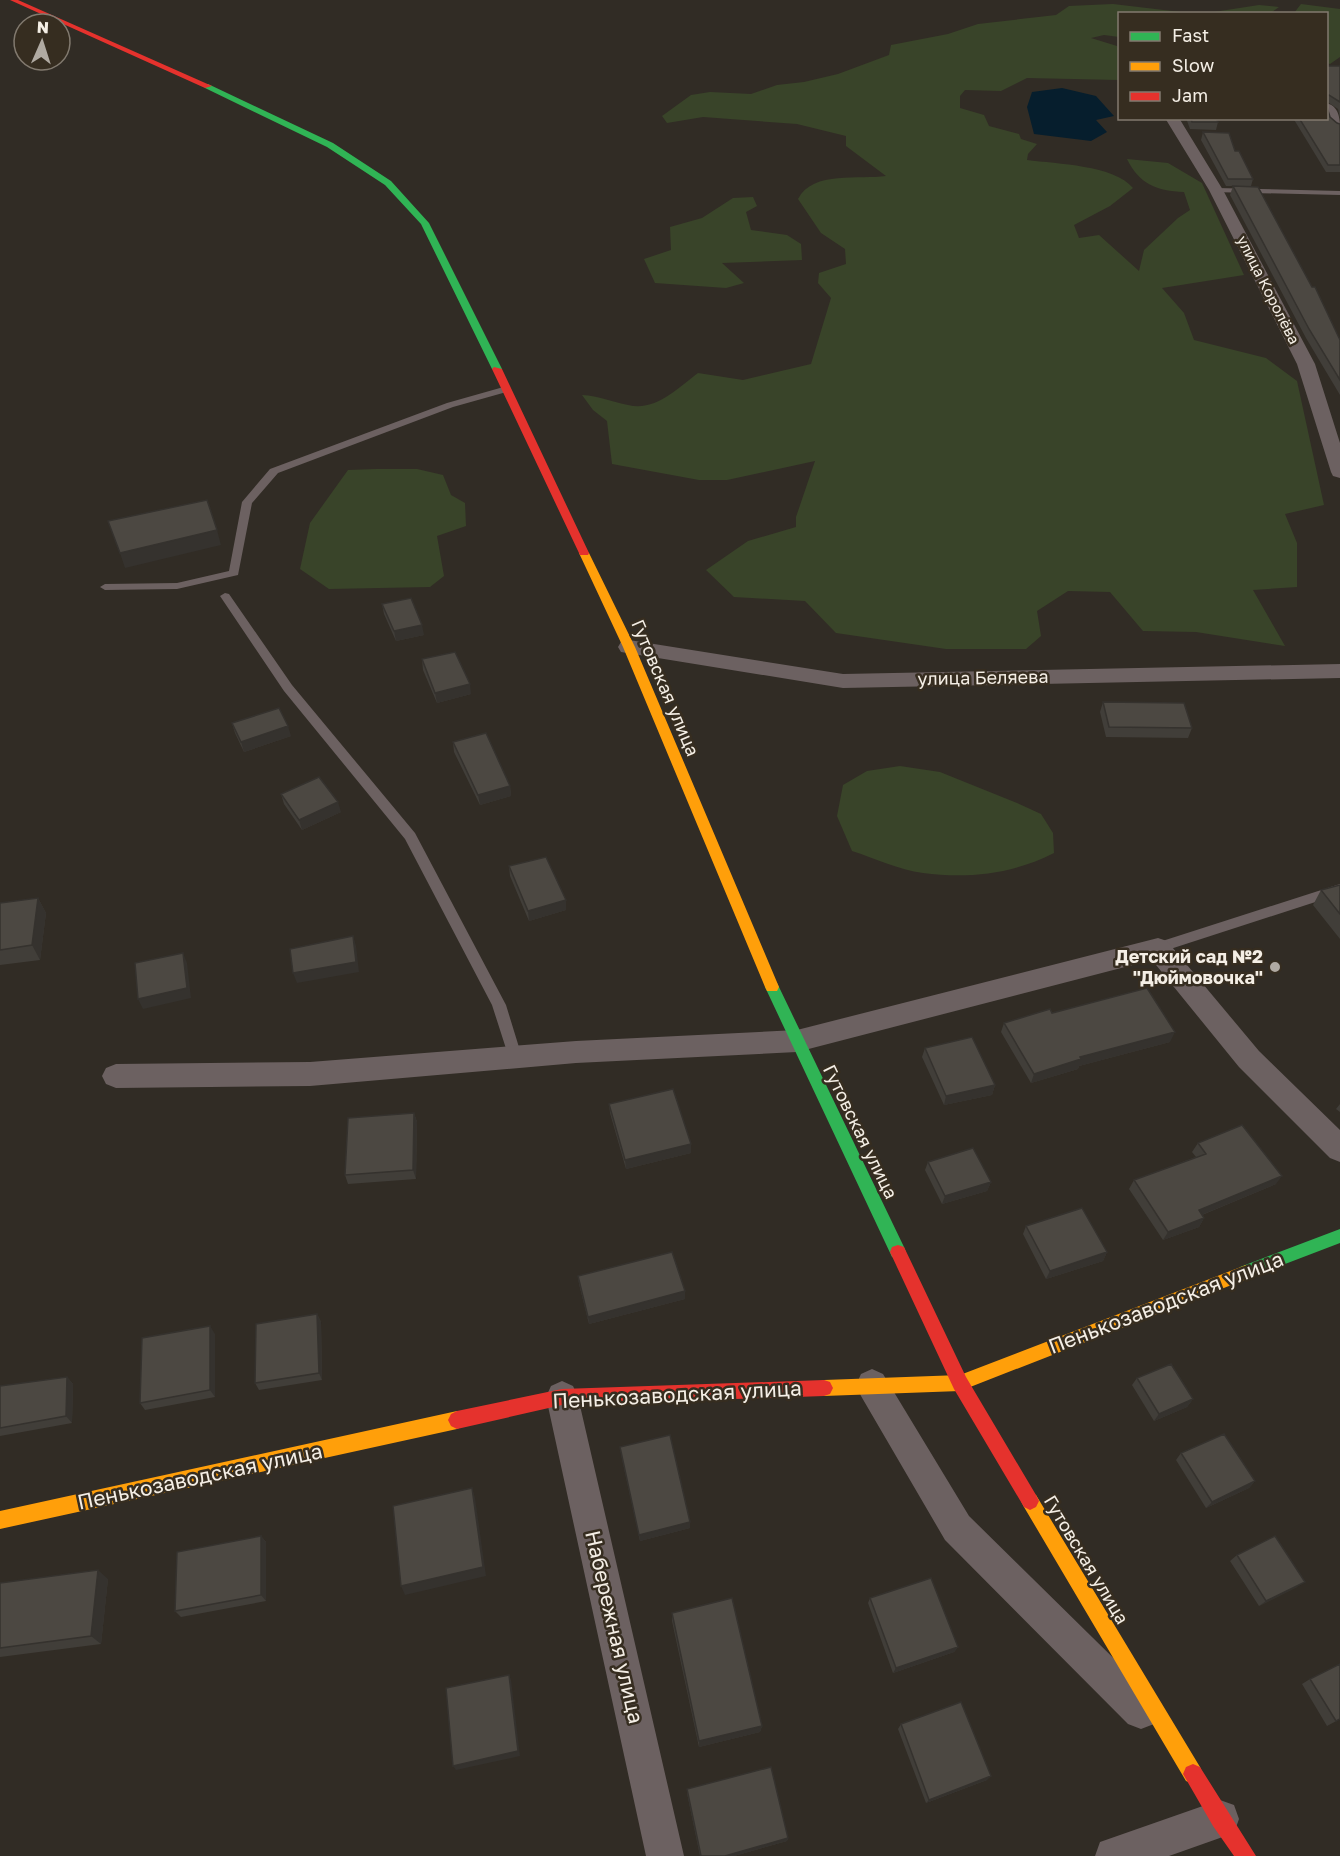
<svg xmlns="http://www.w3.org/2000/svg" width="1340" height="1856" font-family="'Golos Text',sans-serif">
	<rect width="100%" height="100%" fill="#312c25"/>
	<path fill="#394429" d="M1113 4 1189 13 1120 14 1119 37 1104 35 1091 38 1117 46 1119 50V80L1027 78 1001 91 965 90 960 96V108L984 115 989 126 1019 134 1021 139 1037 144 1028 154 1027 160C1057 164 1114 165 1133 188L1110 206 1074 225 1079 238 1099 235 1139 271 1144 250 1178 218 1190 210 1184 192C1157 191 1139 184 1127 159L1168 163 1202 183 1244 275 1162 288 1184 313 1194 340 1266 358 1297 381 1324 505 1285 514 1297 543V587L1253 590 1285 646 1196 632 1143 631 1110 592 1068 591 1037 611 1041 636 1026 649H946L836 633 805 601 734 597 706 570 748 541 796 527V517L815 461 727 480H699L612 464 607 421 593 410 582 395C599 396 612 402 628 405 655 412 678 388 698 373L743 380 811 364 831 298 818 283 819 273 846 264 845 249 821 233 798 199C813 170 860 180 886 176L846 146V136L797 124 703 117 667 123 662 116 691 95 710 92 751 94 777 85 804 82 838 74 889 55 891 45 948 34 978 24 1056 15 1069 6Z
		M1301 4 1340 9V57L1330 64 1327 63 1326 14 1294 13Z
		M1259 5 1279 7 1272 12 1263 13H1207Z
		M753 197 757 206 746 212 751 230 787 235 801 244 802 260 722 263 744 283 726 288 655 283 644 259 671 250 670 227 702 218 733 198Z
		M376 469H417L443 475 451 495 465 503 466 526 437 536 444 576 430 587 329 589 300 569 310 523 348 470Z
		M900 766 940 772 1017 803 1041 814 1053 833 1054 853C1013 874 968 879 923 873 899 870 874 858 852 851L837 816 843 785 867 771Z"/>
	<path fill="#061e2d" d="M1062 88 1096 96 1114 116 1096 120 1107 132 1091 141 1034 134 1027 107 1032 92Z"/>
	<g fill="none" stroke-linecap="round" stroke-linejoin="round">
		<path fill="#6c6161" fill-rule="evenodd" d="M1216 188 1340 191V195L1213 192 1212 190Z
			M507 386 510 387V391L453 407 278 473 252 503 238 575 177 589 105 590 100 587 105 584 177 583 229 571 242 502 270 469 447 403Z
			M225 593 229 594 292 685 415 833 506 1005 522 1057 520 1061 515 1063 510 1061 492 1005 405 839 284 691 220 596Z
			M1340 884V894L1158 953 1153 952 1151 948 1153 944Z"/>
		<path fill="#6c6161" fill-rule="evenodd" d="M1326 103C1339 106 1340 118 1340 129 1327 126 1326 114 1326 103Z
			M1165 118H1179L1223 190 1315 364 1340 443V478L1333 476 1331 472 1297 364 1209 190Z
			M629 640 843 674 1340 664V678L843 688 621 652 618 647 621 642Z
			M1158 938 1167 941 1259 1051 1340 1130V1162L1330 1158 1239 1067 1152 960 797 1052 576 1063 310 1086 116 1088 106 1084 102 1076 106 1068 116 1064 310 1062 576 1041 797 1030Z
			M872 1369 883 1374 969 1516 1154 1698 1159 1711 1154 1724 1141 1729 1128 1724 945 1540 861 1396 856 1385 861 1374Z
			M562 1381 573 1386 578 1397 684 1856H646L546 1397 551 1386Z
			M1220 1800 1234 1805 1239 1819 1234 1833 1169 1856H1095L1100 1842Z"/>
		<path fill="#30b455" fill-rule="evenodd" d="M208 84 333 143 391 181 429 223 502 369 500 371 492 369 421 224 385 185 327 147 205 88 204 86Z
			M772 981 777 983 779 987 904 1247 906 1252 904 1257 898 1259 892 1257 765 987 767 983Z
			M1340 1229V1243L1246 1279 1240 1277 1238 1272 1240 1267Z"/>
		<path fill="#ff9f0a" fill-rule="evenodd" d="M584 550 589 553 635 647 779 987 777 991H767L765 987 623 647 579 553Z
			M1246 1265 1252 1267 1254 1272 1252 1277 960 1391 824 1396 818 1394 815 1388 818 1382 824 1380 960 1375Z
			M457 1411 463 1414 466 1420 463 1426 457 1429 0 1529V1511Z
			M1030 1492 1036 1495 1200 1767 1203 1774 1200 1781 1193 1784 1186 1781 1024 1507 1021 1501 1024 1495Z"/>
		<path fill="#e5322d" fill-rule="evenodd" d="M10 0H18L212 86 205 88Z
			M494 367 502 369 589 553 588 555H580L579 553 492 369Z
			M898 1245 904 1247 966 1377 1036 1495 1039 1501 1036 1507 1030 1510 1024 1507 954 1389 890 1252 892 1247Z
			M824 1380 830 1382 833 1388 830 1394 824 1396 562 1405 457 1429 451 1426 448 1420 451 1414 457 1411 562 1389Z
			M1193 1764 1200 1767 1256 1856H1234L1213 1826 1183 1774 1186 1767Z"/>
	</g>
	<path fill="#413e39" d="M1326 66H1340V118L1338 109 1326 101Z
		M1330 117 1337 123 1340 124V172H1326L1293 118H1326Z
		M1186 118H1216L1218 122 1216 130 1190 129Z
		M1203 132 1235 151 1253 179 1251 186 1340 340V395L1306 338 1230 195 1233 186H1226L1201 140Z
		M382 604 424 635 396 641 384 614Z
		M422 659 471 694 437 703 423 670Z
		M1103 702 1192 728 1188 738 1106 737 1100 712Z
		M232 723 291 736 244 752 235 733Z
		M453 742 510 786 511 796 480 805 454 752Z
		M281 794 341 812 302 830 284 804Z
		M509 866 566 910 529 921 510 876Z
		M1340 885V939L1313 905 1321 890Z
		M38 898 46 913 40 960 0 965V903Z
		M1004 1023 1170 1042 1079 1066 1078 1069 1031 1083 1001 1032Z
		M925 1048 995 1085 992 1095 944 1105 922 1057Z
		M609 1104 691 1144V1153L626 1169 610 1113Z
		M1340 1104V1112L1336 1109Z
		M414 1113 417 1122 416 1179 348 1184 345 1175Z
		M1198 1143 1276 1184 1202 1215 1204 1218 1199 1227 1163 1240 1129 1189 1134 1180 1196 1157 1192 1152Z
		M928 1162 991 1182 987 1191 942 1204 925 1170Z
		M1026 1226 1107 1252 1103 1261 1046 1279 1023 1234Z
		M578 1276 685 1299 589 1324 579 1284Z
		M317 1314 321 1322 322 1380 259 1390 255 1383Z
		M215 1334V1397L145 1410 140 1403Z
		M67 1377 73 1384 72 1423 0 1436V1386Z
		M1137 1378 1193 1399 1187 1407 1154 1421 1132 1385Z
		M620 1447 690 1528 640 1541 621 1454Z
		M1181 1453 1255 1481 1249 1488 1206 1508 1176 1460Z
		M261 1536 266 1542V1601L181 1617 175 1611Z
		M1237 1555 1297 1587 1259 1606 1230 1561Z
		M108 1579 101 1644 0 1657V1583Z
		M870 1598 958 1647 954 1652 893 1673 868 1603Z
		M672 1613 762 1726 760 1732 699 1747 672 1621Z
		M1310 1679 1340 1719 1327 1726 1302 1684Z
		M901 1724 987 1780 926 1803 898 1729Z
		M687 1789 788 1838 787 1841 734 1856H700L687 1793Z"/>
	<path fill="#35322e" d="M217 530 221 545 125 568 120 553Z
		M422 625 424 635 396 641 394 631Z
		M470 684 471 694 437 703 435 693Z
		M288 726 291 736 244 752 241 742Z
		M510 786 511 796 480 805 478 795Z
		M338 802 341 812 302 830 299 820Z
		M38 898 46 913 40 960 32 945Z
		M566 900V910L529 921 528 911Z
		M353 936 356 946 359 972 297 983 293 973Z
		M183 953 187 963 191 998 143 1009 138 999Z
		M1175 1032 1170 1042 1079 1066 1078 1069 1031 1083 1034 1074 1080 1057Z
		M995 1085 992 1095 944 1105 946 1096Z
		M414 1113 417 1122 416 1179 413 1170Z
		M691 1144V1153L626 1169 625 1160Z
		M1282 1176 1276 1184 1194 1218 1199 1210Z
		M991 1182 987 1191 942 1204 945 1196Z
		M1204 1218 1199 1227 1163 1240 1168 1232Z
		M1107 1252 1103 1261 1046 1279 1050 1271Z
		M685 1291V1299L589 1324 588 1317Z
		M317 1314 321 1322 322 1380 319 1373Z
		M210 1326 215 1334V1397L210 1390Z
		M67 1377 73 1384 72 1423 66 1416Z
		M1193 1399 1187 1407 1154 1421 1159 1414Z
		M1255 1481 1249 1488 1206 1508 1212 1502Z
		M472 1488 475 1498 486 1576 405 1595 401 1586Z
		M690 1522V1528L640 1541 639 1535Z
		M261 1536 266 1542V1601L261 1595Z
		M98 1570 108 1579 101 1644 91 1636Z
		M1305 1582 1297 1587 1259 1606 1266 1601Z
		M958 1647 954 1652 893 1673 896 1668Z
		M509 1675 511 1680 520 1756 456 1770 453 1766Z
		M762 1726 760 1732 699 1747V1741Z
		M991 1776 987 1780 926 1803 929 1800Z
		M788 1838 787 1841 734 1856H725Z"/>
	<path fill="#4c4842" stroke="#35322e" stroke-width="1.5" d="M1326 66H1340V102L1329 95 1326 96Z
		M1326 104 1330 117 1337 123 1340 124V165H1328L1299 118H1326Z
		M1191 118H1216L1218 122H1192Z
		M1203 132 1229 133 1235 151H1239L1253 179H1228Z
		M1233 186 1258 187 1312 287H1315L1340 340V380L1309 329Z
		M207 500 217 530 120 553 108 521Z
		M411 598 422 625 394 631 382 604Z
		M455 652 470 684 435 693 422 659Z
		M1103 702 1184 703 1192 728 1109 727Z
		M279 708 288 726 241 742 232 723Z
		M486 733 510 786 478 795 453 742Z
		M319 777 338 802 299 820 281 794Z
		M546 857 566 900 528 911 509 866Z
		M1340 885V914L1321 890Z
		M38 898 32 945 0 950V903Z
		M353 936 356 962 293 973 290 949Z
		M183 953 187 988 138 999 135 963Z
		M1147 988 1175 1032 1080 1057 1081 1059 1034 1074 1004 1023 1050 1009 1052 1013Z
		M972 1037 995 1085 946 1096 925 1048Z
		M673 1089 691 1144 625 1160 609 1104Z
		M414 1113 413 1170 345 1175 348 1118Z
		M1242 1125 1282 1176 1199 1210 1204 1218 1168 1232 1134 1180 1206 1154 1198 1143Z
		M973 1148 991 1182 945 1196 928 1162Z
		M1082 1208 1107 1252 1050 1271 1026 1226Z
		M672 1252 685 1291 588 1317 578 1276Z
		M317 1314 319 1373 255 1383 256 1324Z
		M210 1326V1390L140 1403 142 1338Z
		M1171 1364 1193 1399 1159 1414 1137 1378Z
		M67 1377 66 1416 0 1428V1386Z
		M1224 1434 1255 1481 1212 1502 1181 1453Z
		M670 1435 690 1522 639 1535 620 1447Z
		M472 1488 483 1567 401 1586 393 1506Z
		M261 1536V1595L175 1611 177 1552Z
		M1275 1536 1305 1582 1266 1601 1237 1555Z
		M98 1570 91 1636 0 1648V1583Z
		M931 1578 958 1647 896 1668 870 1598Z
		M732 1598 762 1726 699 1741 672 1613Z
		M1340 1664V1719L1336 1721 1310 1679Z
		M509 1675 518 1751 453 1766 446 1688Z
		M961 1702 991 1776 929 1800 901 1724Z
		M771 1767 788 1838 725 1856H701L687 1789Z"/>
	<circle fill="#b0aaa2" stroke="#362d20" stroke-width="2" cx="1275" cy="967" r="6"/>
	<g text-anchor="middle" stroke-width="5" stroke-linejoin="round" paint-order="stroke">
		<g font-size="15" fill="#f4eee5" stroke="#362d20">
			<text transform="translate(1268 290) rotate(63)" y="5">улица Королёва</text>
		</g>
		<g font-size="18" fill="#f4eee5" stroke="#362d20">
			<text transform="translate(983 678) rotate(-1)" y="6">улица Беляева</text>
			<text transform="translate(665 688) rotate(67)" y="6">Гутовская улица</text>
			<text transform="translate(860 1132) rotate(64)" y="6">Гутовская улица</text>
			<text transform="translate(1086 1560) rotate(59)" y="6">Гутовская улица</text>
		</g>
		<g font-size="18" font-weight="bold" fill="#f4eee5" stroke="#362d20" text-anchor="end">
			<text x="1263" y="963">Детский сад №2<tspan x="1263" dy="21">"Дюймовочка"</tspan></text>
		</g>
		<g font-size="21" fill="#f4eee5" stroke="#362d20">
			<text transform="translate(1166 1303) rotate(-21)" y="7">Пенькозаводская улица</text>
			<text transform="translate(677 1395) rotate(-3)" y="7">Пенькозаводская улица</text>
			<text transform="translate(200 1477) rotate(-12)" y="7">Пенькозаводская улица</text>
			<text transform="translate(614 1627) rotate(77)" y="7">Набережная улица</text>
		</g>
	</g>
	<rect x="1118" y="12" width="210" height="108" fill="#362d20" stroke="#827a6f" stroke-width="1.5"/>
	<rect x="1130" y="32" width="30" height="9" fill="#30b455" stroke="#827a6f" stroke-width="1.5"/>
	<text x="1172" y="42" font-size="18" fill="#f4eee5">Fast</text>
	<rect x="1130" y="62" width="30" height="9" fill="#ff9f0a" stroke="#827a6f" stroke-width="1.5"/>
	<text x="1172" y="72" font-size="18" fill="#f4eee5">Slow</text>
	<rect x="1130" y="92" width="30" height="9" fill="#e5322d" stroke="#827a6f" stroke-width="1.5"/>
	<text x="1172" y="102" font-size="18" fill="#f4eee5">Jam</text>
	<g transform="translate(42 42) rotate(3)"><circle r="28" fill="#362d20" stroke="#827a6f" stroke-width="1.5"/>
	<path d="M0-4.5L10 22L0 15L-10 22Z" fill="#b0aaa2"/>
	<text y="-9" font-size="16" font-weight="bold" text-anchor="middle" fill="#f4eee5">N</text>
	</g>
</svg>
